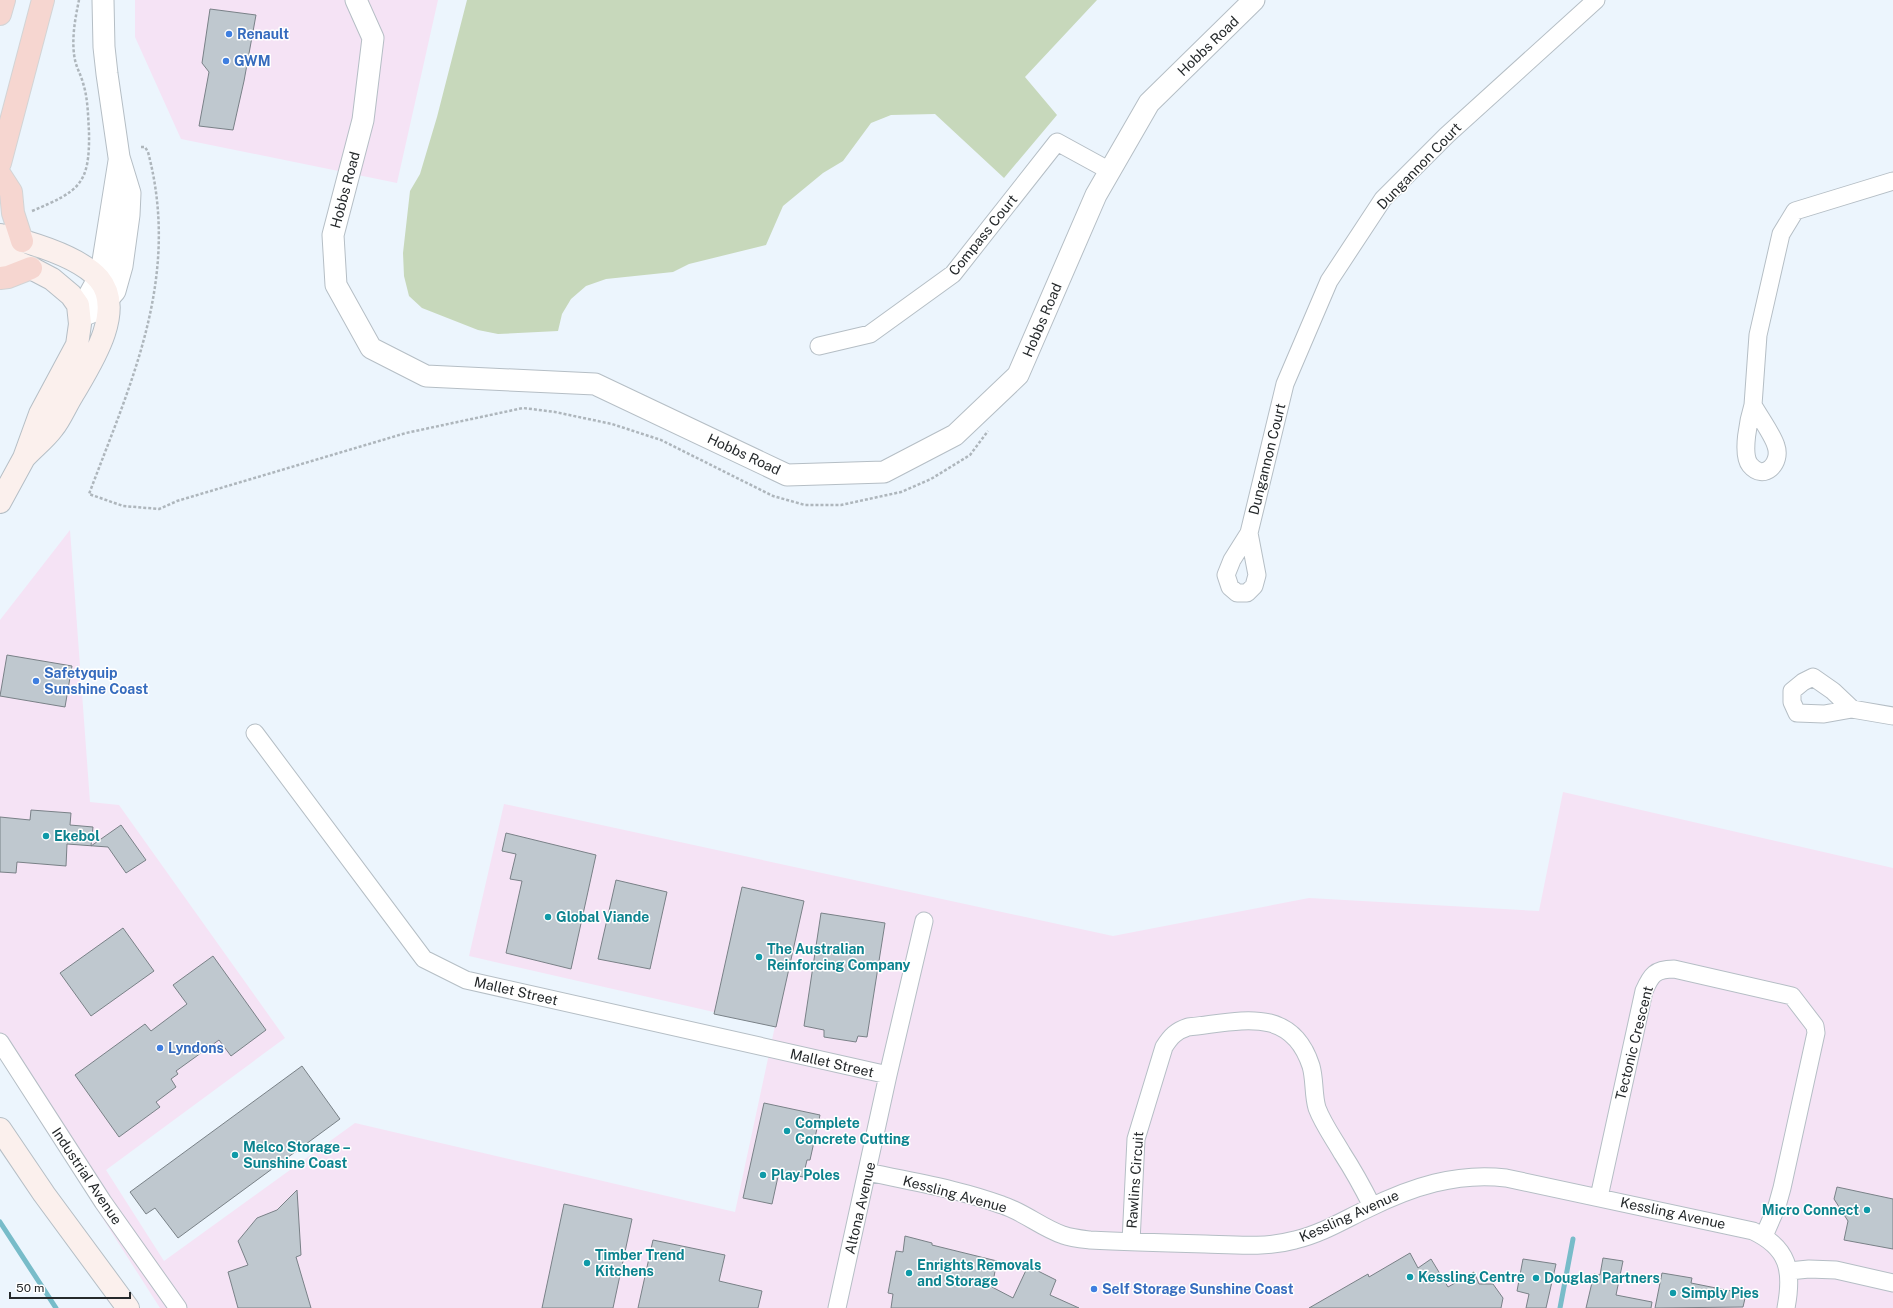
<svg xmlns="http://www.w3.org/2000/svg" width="1893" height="1308" font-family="'Public Sans',sans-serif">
	<rect width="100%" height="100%" fill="#ecf5fd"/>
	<path fill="#f5e3f5" d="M135 0H438L397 183 181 139 135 37Z
		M70 530 90 802 119 805 285 1038 106 1170 164 1261 355 1123 735 1212 775 1026 469 956 504 804 1113 936 1309 898 1539 911 1563 792 1893 868V1308H160L0 1058V620Z"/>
	<path fill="#c7d8bb" d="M467 0H1097L1025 77 1057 115 1004 178 935 114 891 115 871 123 843 161 823 173 783 206 766 245 689 264 673 272 606 279 586 286 571 299 562 314 558 331 498 334 478 330 422 308 409 296 404 276 403 253 410 191 420 174 437 117Z"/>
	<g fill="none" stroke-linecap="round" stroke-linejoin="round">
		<path stroke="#78bcc9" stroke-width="5" d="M0 1222 56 1308
			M1560 1308 1573 1239"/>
	</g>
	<path fill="#bfc8cf" stroke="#798187" d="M210 9 256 15 244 81 233 130 199 126 209 72 202 63Z
		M7 655 72 666 65 707 0 696Z
		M31 810 71 813 70 825 93 827 91 846 121 825 146 860 126 873 108 847 67 844 66 866 17 862 16 873 0 872V817L30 820Z
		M506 833 596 855 571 969 506 953 522 881 510 879 516 854 502 851Z
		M616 880 667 892 650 969 598 959Z
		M742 887 804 901 776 1027 714 1014Z
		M821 913 885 923 867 1037 858 1036 856 1042 824 1037V1030L804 1026Z
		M123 928 154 971 91 1016 60 973Z
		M213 956 266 1030 231 1056 219 1040 176 1071 178 1074 171 1079 176 1087 156 1102 160 1107 119 1137 75 1075 145 1024 151 1031 187 1004 173 985Z
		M302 1066 340 1119 178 1238 155 1208 146 1214 130 1192Z
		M764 1103 820 1115 810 1160H807L803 1177 779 1172 772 1204 743 1198Z
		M1837 1187 1893 1199V1249L1844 1240 1848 1221 1834 1199Z
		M297 1190 301 1255 296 1257 311 1308H238L228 1272 248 1265 238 1241 257 1218 277 1210Z
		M564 1204 632 1219 613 1308H542Z
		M905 1236 932 1243V1245L997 1261 992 1287 1013 1298 1028 1266 1056 1280 1050 1295 1079 1308H891L893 1294 888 1293 896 1251 903 1252Z
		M653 1240 725 1255 719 1281 762 1291 758 1308H638Z
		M1410 1253 1418 1268 1431 1259 1448 1287 1474 1272 1479 1284H1493L1503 1298 1501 1308H1309L1368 1274 1369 1277Z
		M1603 1258 1623 1261 1616 1295 1652 1302 1651 1308H1586L1594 1274 1600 1275Z
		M1523 1259 1556 1264 1546 1308H1526L1529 1294 1517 1291Z
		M1662 1273 1692 1278 1691 1283 1746 1294 1743 1307 1655 1308Z"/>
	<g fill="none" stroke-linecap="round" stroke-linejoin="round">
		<defs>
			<path id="minor" d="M819 346 870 334 953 274 1057 142 1110 171
				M1753 405C1759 416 1773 435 1776 446 1782 463 1764 482 1750 465 1741 454 1749 418 1753 405L1758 335 1781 234 1795 211 1893 181
				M1249 533 1257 575 1254 586 1247 593H1237L1230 587 1226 575 1232 560 1249 533 1285 384 1329 281 1383 199 1447 135 1596 0
				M1852 709 1833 691 1813 677 1803 682 1792 691V702L1797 713 1824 714 1852 709 1893 716
				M255 733 424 959 466 980 888 1075
				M0 1042 103 1202 178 1308
				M868 1172C913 1182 959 1189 1002 1205 1024 1212 1042 1228 1063 1235 1071 1238 1081 1239 1090 1240 1128 1242 1166 1243 1205 1244 1235 1245 1266 1248 1295 1240 1321 1234 1344 1220 1367 1209 1411 1187 1457 1172 1506 1178L1753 1231C1789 1248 1793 1271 1786 1308
				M1599 1197 1644 991C1651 975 1655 969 1674 969L1792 996 1815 1026 1816 1033 1782 1188 1777 1206 1764 1236
				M1131 1242 1136 1139 1164 1047C1171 1036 1176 1031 1188 1027 1238 1022 1291 1004 1311 1066 1315 1080 1313 1094 1317 1108 1323 1124 1334 1139 1342 1153 1353 1170 1363 1188 1372 1206
				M1789 1271 1809 1269 1836 1270 1893 1283
				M837 1308 888 1075 924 921"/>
			<path id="tertiary" d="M356 0 373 38 363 120 333 235 336 285 371 348 426 376 595 384 787 475 884 472 955 435 1018 375 1096 195 1149 103 1254 0
				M78 305 88 297 98 279 103 261 119 161
				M80 317 99 309 115 291 122 266 129 215 130 193 119 157 107 74 104 47 103 0"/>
			<path id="secondary" d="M0 235C29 242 79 256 99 279 126 311 90 365 73 394 66 405 61 418 53 428 45 439 33 448 24 458
				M0 255 31 268 52 279 71 295 78 305 80 324 77 345 40 414 24 458 0 502
				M0 1129 44 1194 128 1308"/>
			<path id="trunk" d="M0 14 4 0
				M0 163 43 0
				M0 175 11 192 13 213 22 241
				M0 278 8 277 31 268"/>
		</defs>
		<use href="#minor" stroke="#b5bec5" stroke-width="19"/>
		<use href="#tertiary" stroke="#b5bec5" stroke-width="23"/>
		<use href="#secondary" stroke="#b5bec5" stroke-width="24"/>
		<use href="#trunk" stroke="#d3d4d5" stroke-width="24"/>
		<path stroke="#aeb6bc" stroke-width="2.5" stroke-dasharray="3 2" stroke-linecap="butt" d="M141 147H145L148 152C181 277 132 380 89 494L123 506 159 509 177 501 406 433 523 408 555 412 612 424 661 440 773 496 805 505H841L901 492 931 479 970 455 988 431
			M32 211C79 191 90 185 89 132 88 116 88 98 83 83 81 75 77 69 75 60 71 41 75 19 79 0"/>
		<use href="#minor" stroke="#fff" stroke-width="17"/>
		<use href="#tertiary" stroke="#fff" stroke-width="21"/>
		<use href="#secondary" stroke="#fbf0ed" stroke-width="22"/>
		<use href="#trunk" stroke="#f6d6d0" stroke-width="22"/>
	</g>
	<g fill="#3f7fe0" stroke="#fff" stroke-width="1.5">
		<circle cx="229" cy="34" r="4"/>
		<circle cx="226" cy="61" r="4"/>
		<circle cx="36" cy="681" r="4"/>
		<circle cx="160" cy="1048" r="4"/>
		<circle cx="1094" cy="1289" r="4"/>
	</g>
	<g fill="#0f9aa8" stroke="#fff" stroke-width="1.5">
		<circle cx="46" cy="836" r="4"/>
		<circle cx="548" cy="917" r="4"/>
		<circle cx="759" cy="957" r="4"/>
		<circle cx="787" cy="1131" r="4"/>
		<circle cx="235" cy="1155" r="4"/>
		<circle cx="763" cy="1175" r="4"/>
		<circle cx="1867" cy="1210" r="4"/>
		<circle cx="587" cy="1263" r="4"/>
		<circle cx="909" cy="1273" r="4"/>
		<circle cx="1410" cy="1277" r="4"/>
		<circle cx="1536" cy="1278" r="4"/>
		<circle cx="1673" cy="1293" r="4"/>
	</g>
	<g text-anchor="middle" stroke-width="3" stroke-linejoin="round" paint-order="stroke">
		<g font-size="14" font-weight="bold" fill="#366cbe" stroke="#fff" text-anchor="start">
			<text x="237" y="39">Renault</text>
			<text x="234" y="66">GWM</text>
			<text x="44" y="678">Safetyquip<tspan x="44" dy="16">Sunshine Coast</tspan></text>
			<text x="168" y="1053">Lyndons</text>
			<text x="1102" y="1294">Self Storage Sunshine Coast</text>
		</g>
		<g font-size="14" fill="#25292b" stroke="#fff">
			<text transform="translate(1208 46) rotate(-44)" y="5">Hobbs Road</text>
			<text transform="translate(1419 166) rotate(-46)" y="5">Dungannon Court</text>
			<text transform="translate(345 190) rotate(-75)" y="5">Hobbs Road</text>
			<text transform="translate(983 235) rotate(-51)" y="5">Compass Court</text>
			<text transform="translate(1042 320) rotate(-67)" y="5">Hobbs Road</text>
			<text transform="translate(744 454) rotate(25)" y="5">Hobbs Road</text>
			<text transform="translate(1267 459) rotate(-76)" y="5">Dungannon Court</text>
			<text transform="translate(516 991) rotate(13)" y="5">Mallet Street</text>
			<text transform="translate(1634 1043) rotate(-76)" y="5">Tectonic Crescent</text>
			<text transform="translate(832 1063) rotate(13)" y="5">Mallet Street</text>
			<text transform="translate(87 1176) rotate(56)" y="5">Industrial Avenue</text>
			<text transform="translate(1135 1180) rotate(-86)" y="5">Rawlins Circuit</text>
			<text transform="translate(955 1194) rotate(15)" y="5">Kessling Avenue</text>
			<text transform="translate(860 1208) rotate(-77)" y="5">Altona Avenue</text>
			<text transform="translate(1673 1213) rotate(12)" y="5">Kessling Avenue</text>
			<text transform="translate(1349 1216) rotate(-24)" y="5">Kessling Avenue</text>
		</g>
		<g font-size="14" font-weight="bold" fill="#0d838f" stroke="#fff" text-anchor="start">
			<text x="54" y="841">Ekebol</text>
			<text x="556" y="922">Global Viande</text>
			<text x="767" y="954">The Australian<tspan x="767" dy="16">Reinforcing Company</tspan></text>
			<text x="795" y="1128">Complete<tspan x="795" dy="16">Concrete Cutting</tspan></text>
			<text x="243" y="1152">Melco Storage –<tspan x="243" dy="16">Sunshine Coast</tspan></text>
			<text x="771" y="1180">Play Poles</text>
			<text x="1859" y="1215" text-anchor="end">Micro Connect</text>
			<text x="595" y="1260">Timber Trend<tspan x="595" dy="16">Kitchens</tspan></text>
			<text x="917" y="1270">Enrights Removals<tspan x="917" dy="16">and Storage</tspan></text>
			<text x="1418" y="1282">Kessling Centre</text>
			<text x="1544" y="1283">Douglas Partners</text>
			<text x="1681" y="1298">Simply Pies</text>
		</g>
	</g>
	<path d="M10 1292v6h120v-6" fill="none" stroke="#25292b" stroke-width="2"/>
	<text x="16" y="1292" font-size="12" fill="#25292b" stroke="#ffffff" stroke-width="3" paint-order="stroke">50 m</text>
</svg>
